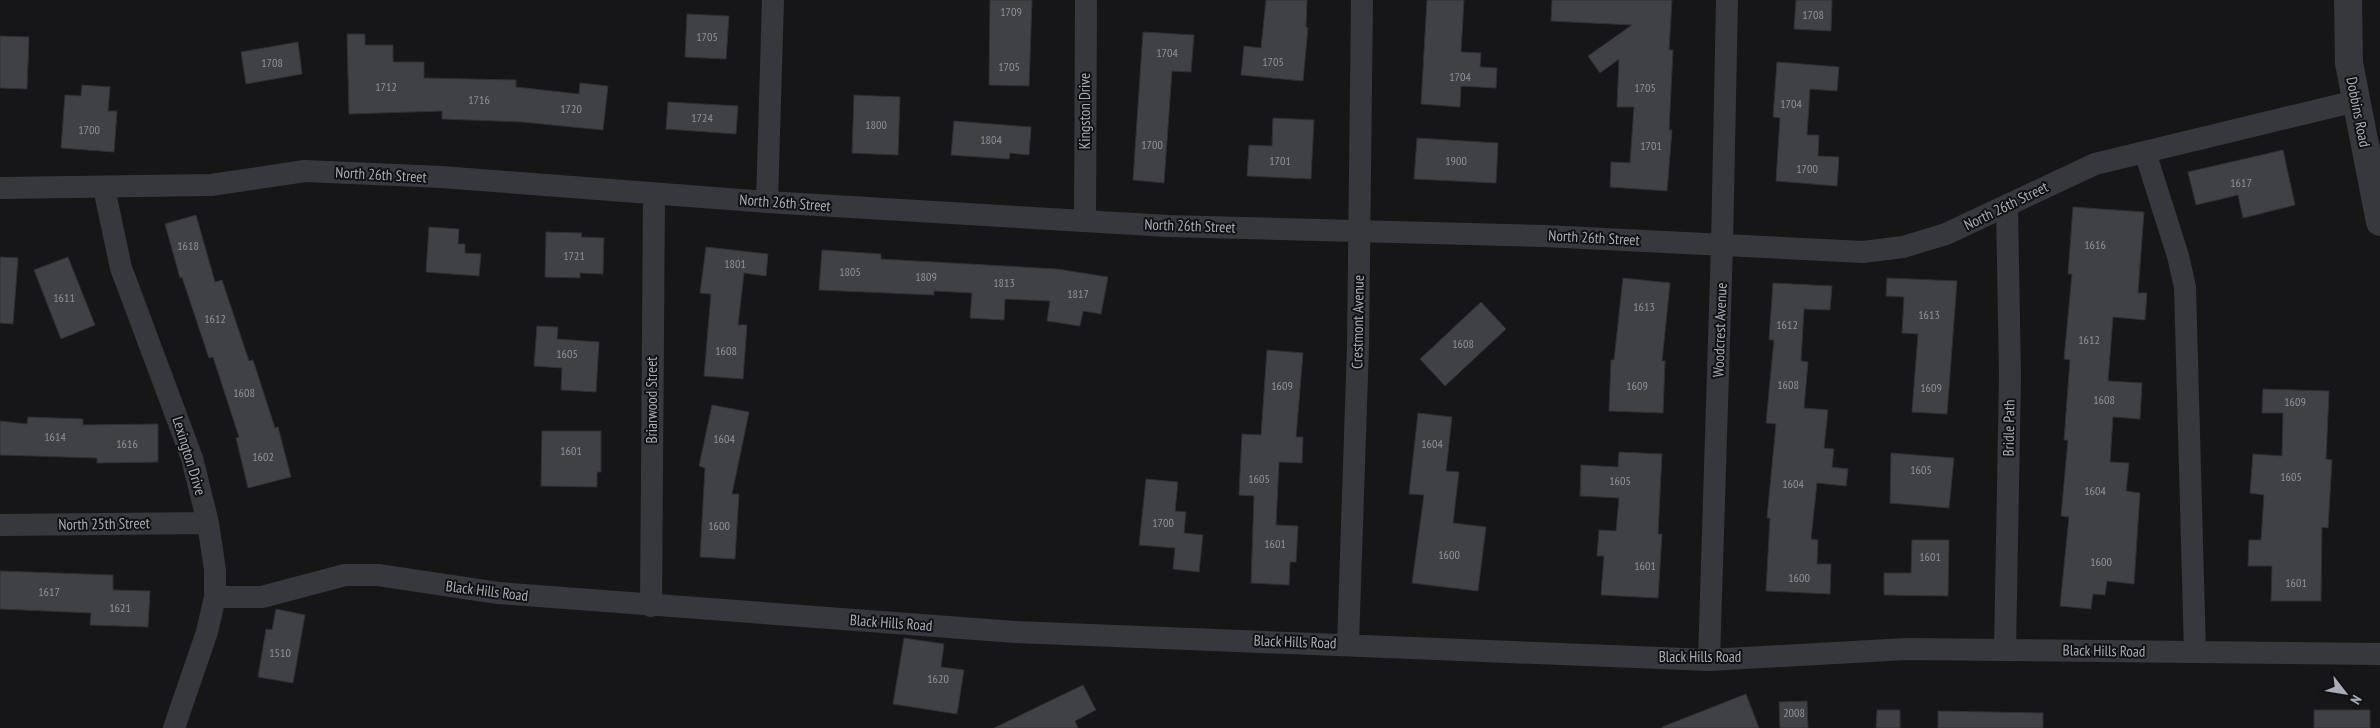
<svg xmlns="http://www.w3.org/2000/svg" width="2380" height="728" font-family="'PT Sans Narrow',sans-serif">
	<rect width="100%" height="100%" fill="#161618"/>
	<path fill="#404145" stroke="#303034" d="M990 0H1032L1029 86 989 85Z
		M1266 0H1307L1306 27 1308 28 1303 81 1241 75 1244 46 1261 48Z
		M1427 0H1464L1461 52 1481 53 1480 67 1497 68 1496 88 1461 86 1460 107 1421 104Z
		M1552 0H1672L1669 50H1673L1669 130H1672L1667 191 1610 187 1611 162 1630 163 1634 107H1617L1619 59 1600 73 1588 56 1632 25 1551 21Z
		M1796 0H1832L1831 31 1794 29Z
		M687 14 729 16 726 59 685 57Z
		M1143 32 1194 35 1191 72 1172 71 1164 183 1133 180Z
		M347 34H365V45H393V62H424V78L516 80V87L579 94 580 83 608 86 603 130 522 122 442 119V111L349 114Z
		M0 36 29 37 27 89 0 88Z
		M298 42 302 74 246 84 241 52Z
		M1777 62 1839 67 1837 91 1810 89 1807 135H1819L1818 156 1839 157 1837 186 1776 181 1780 118 1773 117Z
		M82 85 110 87 108 111H117L114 152 61 148 65 95 81 96Z
		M854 95 900 97 898 155 852 153Z
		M668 102 738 106 736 134 666 129Z
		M1273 118 1314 120 1311 179 1247 176 1249 145 1272 146Z
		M954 121 1031 127 1029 155 1010 153 1009 159 951 155Z
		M1417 138 1498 143 1496 183 1414 179Z
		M2283 150 2295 205 2243 218 2238 195 2196 205 2188 172Z
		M2073 207 2144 212 2138 293H2147L2145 320 2113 317 2108 381 2142 383 2140 419 2113 417 2110 462 2129 463 2126 491 2140 493 2134 584 2107 581 2105 595 2093 594 2091 609 2060 606 2069 517 2061 516 2068 440H2064L2070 360 2064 359 2072 274H2068Z
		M196 215 215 282 222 280 249 361 253 360 275 428 278 427 291 477 248 488 236 438 239 437 213 357 209 358 182 277 180 278 165 224Z
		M429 227 459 229 458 244H465V253L481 254 479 276 426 272Z
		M546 232 582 233 581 237 604 238 603 274 580 273V278L545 277Z
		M706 247 768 254 766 276 744 273 738 325H747L743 379 704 376 711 294 700 293Z
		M822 250 881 254V259L1057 269 1108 277 1101 314 1083 311 1080 326 1047 321 1050 301 1005 299 1004 320 970 318 972 293 934 291V295L819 290Z
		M0 257 18 258 13 324 0 323Z
		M68 257 95 325 61 339 34 270Z
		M1623 278 1670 283 1662 361H1665L1663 413 1609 411 1611 360H1614Z
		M1887 278 1957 281 1947 414 1912 412 1918 334 1902 333 1904 297 1886 296Z
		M1773 283 1832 286 1830 310 1804 309 1801 361 1808 362 1804 408 1828 410 1824 448 1834 449 1832 467 1848 469 1846 486 1817 483 1811 539 1818 540 1817 564H1831L1830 594 1766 591 1770 518H1767L1776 424 1766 423 1774 340H1769Z
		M1481 302 1506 329 1445 386 1420 359Z
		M537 326 558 327 557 339 599 342 596 392 561 390 562 368 534 366Z
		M1267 350 1303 353 1296 437H1303L1302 463 1279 462 1276 525 1298 526 1296 562H1290L1289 585 1251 583 1254 496 1239 495 1242 434 1261 435Z
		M2263 389 2329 391 2326 459 2332 460 2328 528 2322 527 2321 601H2271L2272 566H2248L2249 540H2261L2264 495 2250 493 2253 454 2282 456 2283 413H2262Z
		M712 405 749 412 732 494H739L735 559 700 557 705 468 699 466Z
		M1418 413 1452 417 1446 471 1459 472 1453 523 1486 527 1478 591 1412 583 1424 495 1409 494Z
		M28 417 83 419V425L158 424V462L97 463V458L0 455V421L27 424Z
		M542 431H601V472H597V487L541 486Z
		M1619 452 1662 454 1658 534H1662L1658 598 1601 595 1604 556H1597L1599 530 1616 531 1619 498 1580 496 1581 465 1618 467Z
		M1891 453 1954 458 1949 508 1890 503Z
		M1146 479 1178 482 1175 511 1186 512 1184 533 1203 535 1199 572 1173 569 1175 548 1139 545Z
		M1912 540H1949L1948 596 1884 595V573H1911Z
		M0 571 113 575V590L150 591 148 627 90 625 91 613 0 609Z
		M276 609 305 615 293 683 258 677 266 629 272 630Z
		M904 638 944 644 941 667 964 670 957 714 893 704Z
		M1083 685 1096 710 1075 721 1078 728H994Z
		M1746 694 1759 728H1662V727Z
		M1807 701 1808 728H1780L1779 702Z
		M1877 710H1900V728H1876Z
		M2314 710H2370V728H2314Z
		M1938 711 2043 713V728H1938Z"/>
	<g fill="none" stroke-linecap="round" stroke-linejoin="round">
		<path stroke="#37383d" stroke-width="22" d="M2145 152 2178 256 2185 287 2195 652
			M0 188 211 185 305 171 441 177 767 202 1168 226 1545 236 1863 252 1903 247 1946 234 2095 164 2356 101
			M104 188 121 268 192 458 208 523 215 570V597L207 632 174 728
			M767 202 773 0
			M1085 221 1086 0
			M0 525 208 523
			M215 597H262L345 575H378L498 593 1015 632 1709 660 1906 649 2380 654
			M651 606 654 194
			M1348 644 1358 346 1362 0
			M2005 650 2010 376 2007 206
			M1709 660 1722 245 1727 0"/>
		<path stroke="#37383d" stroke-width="28" d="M2348 0 2349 63 2380 222"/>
	</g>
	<g text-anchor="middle" stroke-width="4" stroke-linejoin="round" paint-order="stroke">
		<g font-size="12" fill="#8e929b">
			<text x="1011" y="16">1709</text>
			<text x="1813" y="19">1708</text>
			<text x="707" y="41">1705</text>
			<text x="1167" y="57">1704</text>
			<text x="1273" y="66">1705</text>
			<text x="272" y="67">1708</text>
			<text x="1009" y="71">1705</text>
			<text x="1460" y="81">1704</text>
			<text x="386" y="91">1712</text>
			<text x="1645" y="92">1705</text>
			<text x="479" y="104">1716</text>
			<text x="1791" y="108">1704</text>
			<text x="571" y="113">1720</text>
			<text x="702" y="122">1724</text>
			<text x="876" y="129">1800</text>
			<text x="89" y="134">1700</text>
			<text x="991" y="144">1804</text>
			<text x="1152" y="149">1700</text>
			<text x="1651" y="150">1701</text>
			<text x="1280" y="165">1701</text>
			<text x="1456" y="165">1900</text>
			<text x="1807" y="173">1700</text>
			<text x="2241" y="187">1617</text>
			<text x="2095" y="249">1616</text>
			<text x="188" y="250">1618</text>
			<text x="574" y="260">1721</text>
			<text x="735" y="268">1801</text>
			<text x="850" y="276">1805</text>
			<text x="926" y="281">1809</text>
			<text x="1004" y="287">1813</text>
			<text x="1078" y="298">1817</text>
			<text x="64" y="302">1611</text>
			<text x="1644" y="311">1613</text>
			<text x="1929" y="319">1613</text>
			<text x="215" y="323">1612</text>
			<text x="1787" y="329">1612</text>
			<text x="2089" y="344">1612</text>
			<text x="1463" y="348">1608</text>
			<text x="726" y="355">1608</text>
			<text x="567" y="358">1605</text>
			<text x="1788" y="389">1608</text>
			<text x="1282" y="390">1609</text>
			<text x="1637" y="390">1609</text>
			<text x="1931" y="392">1609</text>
			<text x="244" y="397">1608</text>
			<text x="2104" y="404">1608</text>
			<text x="2295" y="406">1609</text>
			<text x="55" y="441">1614</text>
			<text x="724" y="443">1604</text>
			<text x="127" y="448">1616</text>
			<text x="1432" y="448">1604</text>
			<text x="571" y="455">1601</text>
			<text x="263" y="461">1602</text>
			<text x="1921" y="474">1605</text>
			<text x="2291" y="481">1605</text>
			<text x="1259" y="483">1605</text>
			<text x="1620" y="485">1605</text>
			<text x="1793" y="488">1604</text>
			<text x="2095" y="495">1604</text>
			<text x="1163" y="527">1700</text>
			<text x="719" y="530">1600</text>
			<text x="1275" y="548">1601</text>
			<text x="1449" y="559">1600</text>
			<text x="1930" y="561">1601</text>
			<text x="2101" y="566">1600</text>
			<text x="1645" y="570">1601</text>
			<text x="1799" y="582">1600</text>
			<text x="2296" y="587">1601</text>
			<text x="49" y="596">1617</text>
			<text x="120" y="612">1621</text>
			<text x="280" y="657">1510</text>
			<text x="938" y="683">1620</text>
			<text x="1794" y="717">2008</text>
		</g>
		<g font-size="15" fill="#a8adb8" stroke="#111113">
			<text transform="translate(1085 111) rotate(-90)" y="5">Kingston Drive</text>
			<text transform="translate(2358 112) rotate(79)" y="5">Dobbins Road</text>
			<text transform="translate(381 175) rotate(3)" y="5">North 26th Street</text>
			<text transform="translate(785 203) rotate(4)" y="5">North 26th Street</text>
			<text transform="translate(2006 206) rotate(-26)" y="5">North 26th Street</text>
			<text transform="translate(1190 226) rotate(2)" y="5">North 26th Street</text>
			<text transform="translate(1594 238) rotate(3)" y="5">North 26th Street</text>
			<text transform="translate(1358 322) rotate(-89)" y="5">Crestmont Avenue</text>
			<text transform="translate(1720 330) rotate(-88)" y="5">Woodcrest Avenue</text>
			<text transform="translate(652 400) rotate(-90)" y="5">Briarwood Street</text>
			<text transform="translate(2009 428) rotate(-89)" y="5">Bridle Path</text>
			<text transform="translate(189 456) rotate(73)" y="5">Lexington Drive</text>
			<text transform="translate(104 524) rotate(-1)" y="5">North 25th Street</text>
			<text transform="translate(487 591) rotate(7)" y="5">Black Hills Road</text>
			<text transform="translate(891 623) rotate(4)" y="5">Black Hills Road</text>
			<text transform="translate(1295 642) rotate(2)" y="5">Black Hills Road</text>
			<text transform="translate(2104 651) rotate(1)" y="5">Black Hills Road</text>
			<text x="1700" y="662">Black Hills Road</text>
		</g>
	</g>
	<g transform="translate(2345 693) rotate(121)" stroke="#111113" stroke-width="4" paint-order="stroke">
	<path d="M0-4L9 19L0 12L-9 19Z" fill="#a8adb8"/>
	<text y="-8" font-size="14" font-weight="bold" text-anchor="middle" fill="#a8adb8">N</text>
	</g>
</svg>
